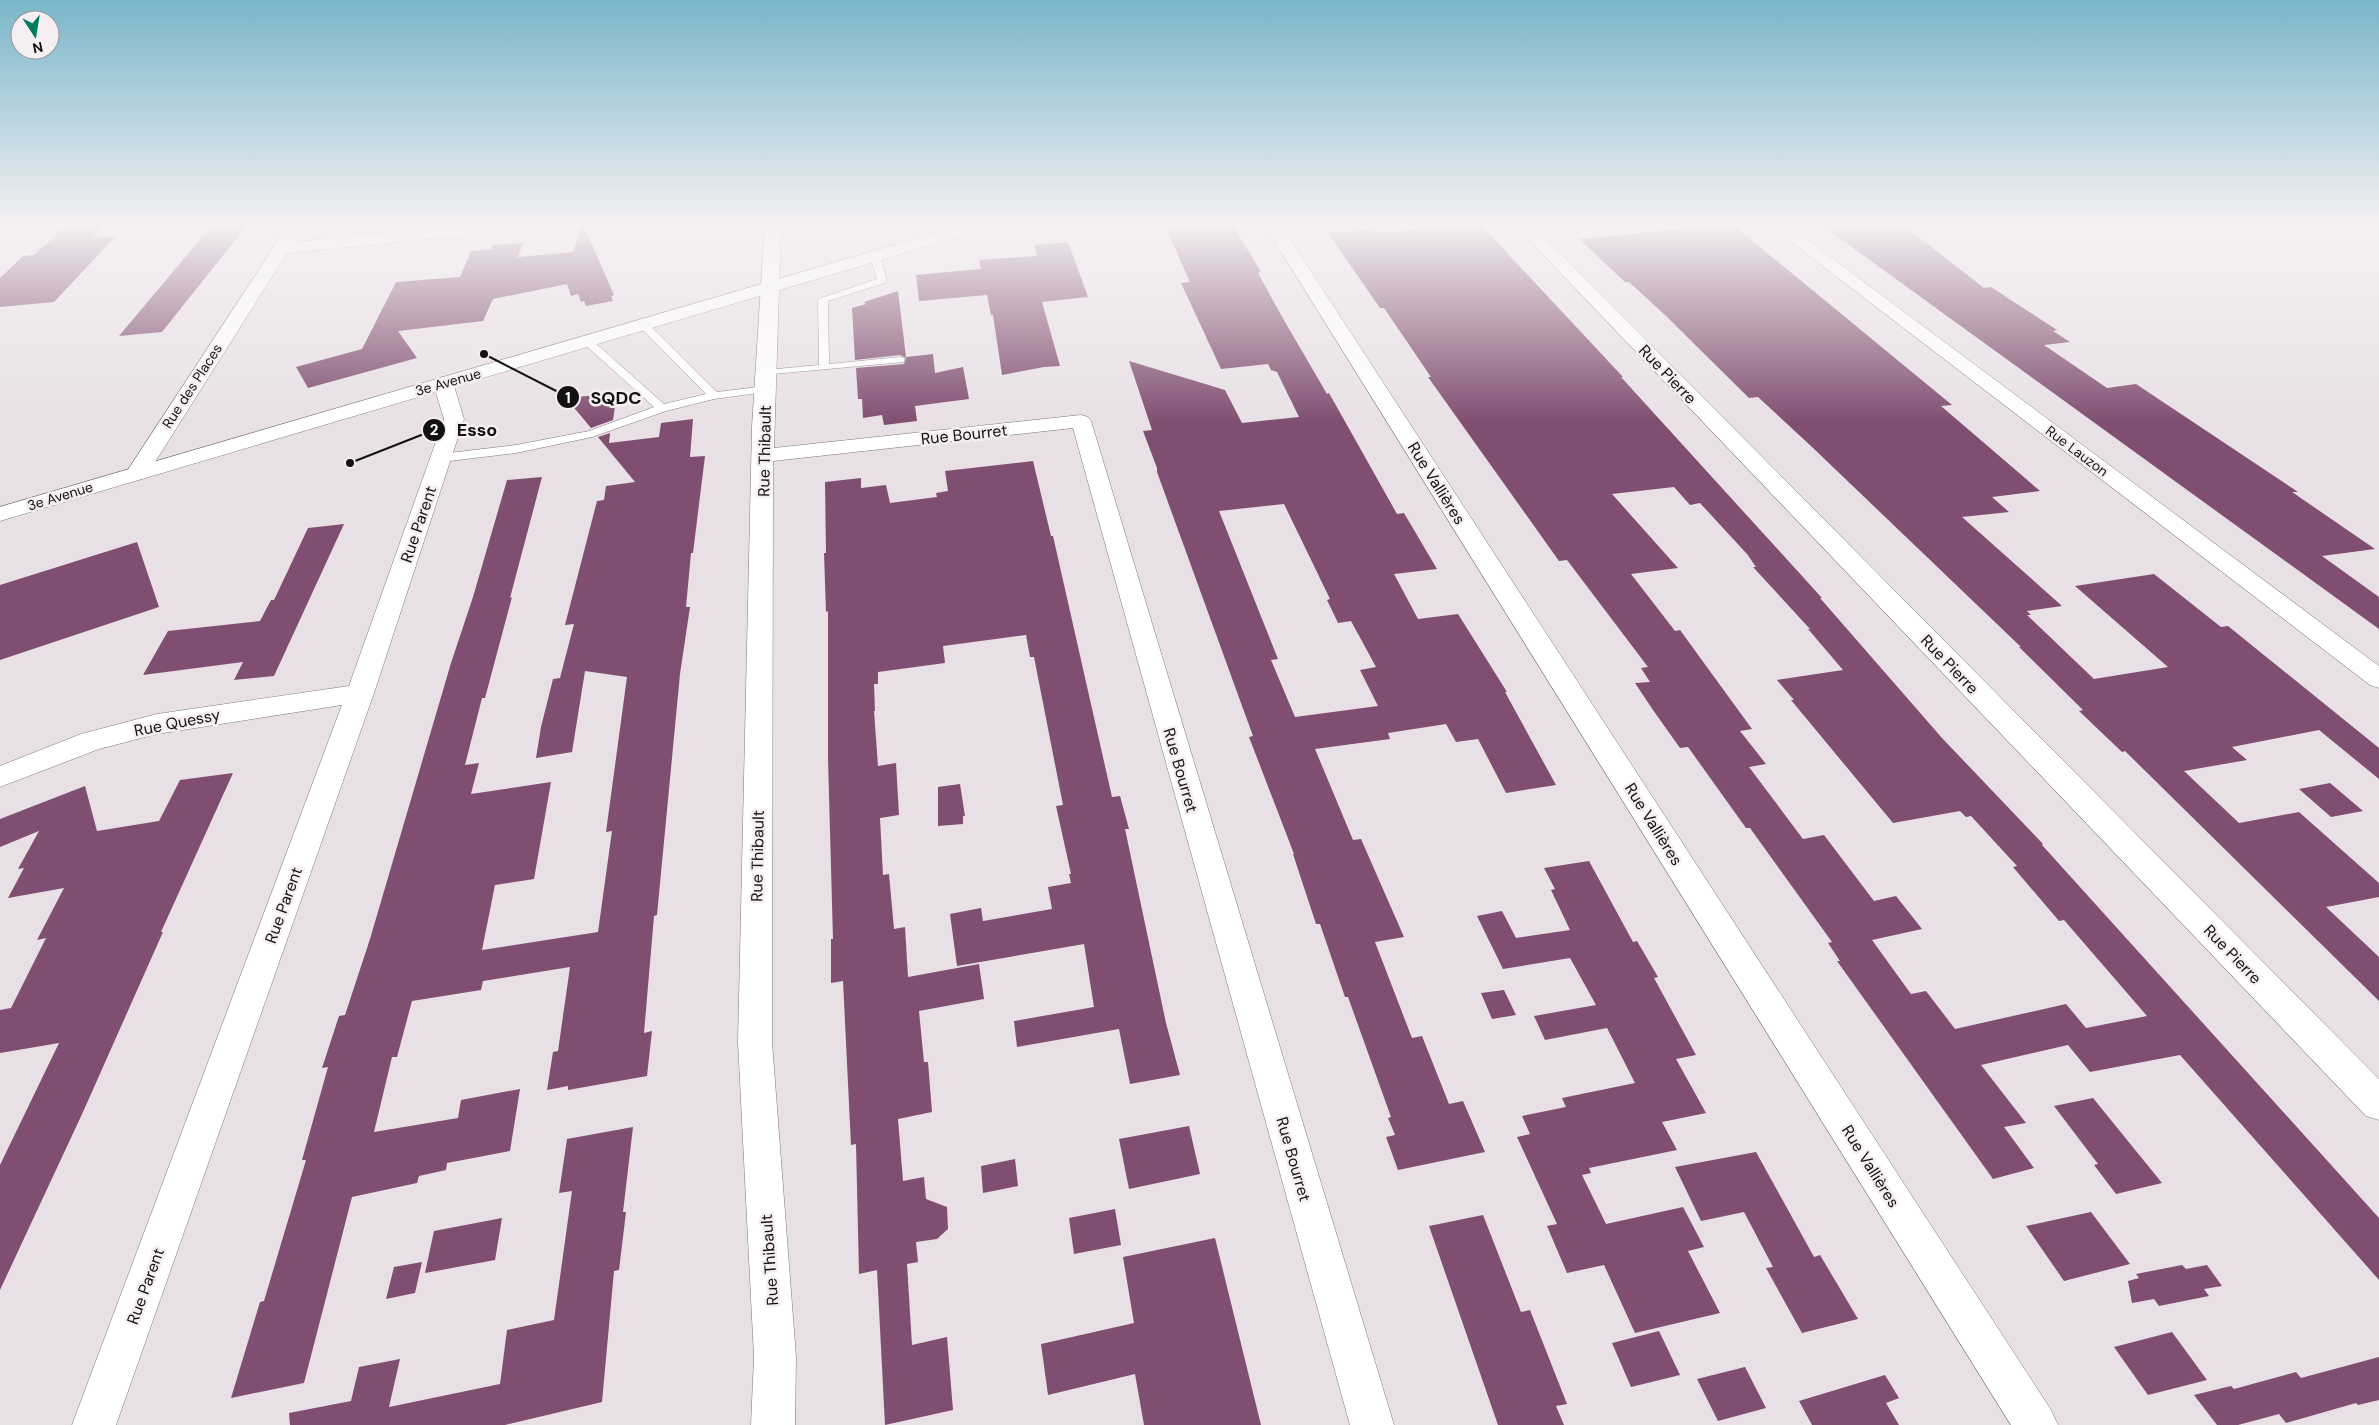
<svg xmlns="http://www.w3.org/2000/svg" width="2379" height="1425" font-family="'DM Sans',sans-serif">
	<rect width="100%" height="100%" fill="#e8e0e5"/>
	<path fill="#804e70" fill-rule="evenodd" d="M68 224H106L93 238 116 236 54 302 0 307V278L23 256 34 255Z
		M213 224H248L162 332 119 336Z
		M583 224 614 295 611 296 613 301 586 306 584 301 581 302 578 294 571 296 567 284 493 299 483 321 398 331 417 358 308 388 296 367 362 349 396 282 460 277 471 251 491 249 493 245 523 243 518 257 573 252Z
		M1164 224H1232L1261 272 1258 273 1281 315 1327 394 1329 393 1397 514 1404 513 1437 569 1394 574 1418 619 1458 614 1507 692H1505L1556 785 1506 793 1478 739 1456 742 1446 724 1388 733 1390 739 1315 749 1353 840 1361 839 1404 937 1375 942 1412 1038 1422 1036 1449 1104 1463 1101 1485 1152 1398 1170 1386 1137 1395 1135 1388 1118 1391 1117 1348 997H1345L1320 924H1316L1293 854H1294L1249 737 1253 736 1157 472V468L1143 431 1152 430 1129 361 1225 390 1242 423 1299 417 1277 372 1271 370 1268 364 1221 369 1181 283 1190 282ZM1284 504 1330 599 1327 600 1338 623 1351 621 1376 667 1360 670 1378 706 1295 717 1271 660 1278 659 1219 511Z
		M1480 224 1623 377H1621L1822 598H1820L1942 738 2043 844 2042 845 2379 1218V1280L2180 1055 2090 1072 2068 1045 1981 1065 2026 1123 2004 1127 2034 1168 1993 1179 1837 961H1840L1828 943 1832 942 1750 828H1746L1688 747 1680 748 1653 710 1635 683 1650 682 1641 668 1648 667 1567 560 1559 561 1428 377H1431L1384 308H1380L1328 233 1373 229 1376 233ZM1674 487 1690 505 1700 503 1747 554 1756 567H1753L1810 629H1808L1843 670 1777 680 1794 700H1791L1893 823 1960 811 1966 817 1971 816 2017 866 2013 867 2059 921 2064 920 2147 1016 2086 1028 2066 1004 1955 1029 1926 991 1911 994 1872 940 1922 929 1896 896 1874 901 1824 835 1803 839 1749 767 1766 764 1740 731 1752 729 1680 630 1675 631 1631 574 1678 568 1612 494Z
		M1732 224 1952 405 1941 406 2040 491 1992 497 2009 512 1962 517 2062 606 2027 611 2031 615H2027L2094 679 2168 667 2075 586 2154 574 2221 627 2228 626 2379 748V779L2319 730 2232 747 2247 760 2184 771 2239 823 2299 812 2379 883V897L2326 907 2379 957V1001L2125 751 2122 752 2079 711 2083 710 2019 647H2021L1812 447 1758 397 1749 398 1665 315 1629 282H1625L1579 239Z
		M1820 224H1902L1984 288 1991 287 2057 330 2053 331 2070 342 2044 345 2107 388 2136 384 2298 492H2292L2375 549 2322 556 2379 597V629Z
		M1068 242 1088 297 1042 302 1060 366 1044 367 1002 375 993 315H991L987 295 919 301 916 275 981 269 979 260 1037 256 1034 245Z
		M898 291 906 357 933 354 935 373 963 367 969 399 915 406 917 421 884 425 882 415 863 418 862 399H858L856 368 904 364 906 358 900 355 855 360 852 308 866 304 864 302Z
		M617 393 613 420 591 428 566 398Z
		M693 419 690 457 705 456 693 553H691L686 607H690L680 674 657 915 654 916 644 1033 652 1031 647 1076 568 1090V1086L547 1090 553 1052 558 1051 570 967 483 981 481 990 412 1001 397 1057H392L374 1132 458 1118 461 1100 520 1089 510 1151 447 1163 446 1170 419 1176 417 1183 352 1197 304 1383 231 1398 260 1302 264 1301 306 1160H302L328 1067 322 1068 339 1016 345 1015 370 939 451 663 473 597 507 480 542 477 510 598 512 597 485 698H482L465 765 479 763 471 794 551 782 534 879 495 885 482 950 598 932 612 831 606 832 627 677 585 671 572 752 536 758 541 727 553 679 560 678 574 624 565 625 597 501 604 500 606 486 635 482 598 437 610 433 609 443 659 437 661 423Z
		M1033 461 1051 536H1053L1112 797 1120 796 1129 829H1125L1166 1023 1180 1075 1130 1084 1119 1029 1017 1047 1014 1021 1094 1007 1084 944 957 966 950 914 981 908 983 921 1052 909 1048 887 1071 883 1069 874H1071L1056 806 1063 805 1034 657H1030L1026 635 943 646 945 663 878 672V684H874L875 711H874L878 766 896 763 899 815 880 818 883 875 889 874 894 929 905 927 908 977 979 964 984 999 919 1011 924 1062H928L932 1112 898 1119 903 1181 924 1177 926 1199 947 1207 948 1229 937 1239 916 1242 918 1262 907 1264 912 1345 947 1337 953 1410 885 1425 877 1270 859 1274 856 1144 851 1145 843 981 831 983V939H833L828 759V611L826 612 824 553H826L825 482 861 478V488L886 485 890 503 937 497 936 493 948 491 945 471Z
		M344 524 274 676 234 680 243 662 143 675 168 631 260 621 271 600H274L308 528Z
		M137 542 159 607 0 660V585Z
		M233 773 161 932H163L83 1112 0 1290V1165L59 1043 0 1053V1010L11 1008 46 938 37 940 64 888 8 898 24 868 18 869 39 831 0 847V819L85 786 97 831 159 821 180 780Z
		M2330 783 2363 811 2331 817 2299 789Z
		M960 784 965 816H963V824L938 826V787Z
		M1589 861 1633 942 1637 941 1658 977 1654 978 1696 1055 1676 1059 1706 1113 1662 1122 1677 1150 1589 1168 1591 1173 1582 1175 1606 1224 1683 1207 1704 1247 1688 1251 1720 1313 1635 1333 1604 1265 1567 1273 1547 1226 1557 1224 1517 1137 1530 1134 1522 1116 1566 1107 1562 1098 1635 1083 1607 1028 1545 1040 1534 1016 1596 1005 1570 958 1503 969 1477 916 1502 911 1516 938 1570 930 1551 890 1555 889 1544 868Z
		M1504 990 1516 1015 1492 1019 1481 993Z
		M2093 1098 2162 1183 2116 1194 2094 1165 2098 1164 2054 1106Z
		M1189 1126 1200 1174 1129 1189 1119 1139Z
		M633 1127 623 1212H626L619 1270 614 1271 602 1402 505 1425H290L289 1413 351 1401 359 1367 400 1359 389 1407 500 1384 507 1330 554 1320 572 1191 559 1193 567 1139Z
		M1756 1152 1814 1257 1820 1255 1858 1319 1802 1333 1766 1268 1773 1267 1744 1212 1701 1221 1675 1167Z
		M1015 1159 1018 1186 983 1193 981 1166Z
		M1115 1209 1121 1245 1074 1254 1069 1218Z
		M2091 1212 2130 1264 2064 1281 2026 1226Z
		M1483 1215 1521 1312 1530 1310 1567 1404 1556 1406 1564 1425H1498L1429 1226Z
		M502 1218 495 1260 425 1273 434 1231Z
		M1215 1238 1261 1425H1144L1135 1374 1048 1395 1041 1344 1134 1323 1123 1257Z
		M422 1262 415 1293 386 1299 394 1267Z
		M2182 1265 2186 1269 2207 1265 2222 1286 2204 1289 2209 1296 2159 1306 2154 1299 2132 1303 2128 1281 2139 1278 2136 1274Z
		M1659 1331 1680 1375 1631 1387 1612 1343Z
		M2172 1332 2207 1380 2148 1395 2114 1347Z
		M2379 1357V1400L2358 1405 2356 1403 2286 1423 2279 1414 2238 1425H2217L2194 1395 2231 1386 2234 1389 2296 1372 2301 1378Z
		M1745 1367 1766 1408 1718 1421 1697 1379Z
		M1885 1375 1899 1398 1886 1403 1899 1425H1812L1799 1401Z"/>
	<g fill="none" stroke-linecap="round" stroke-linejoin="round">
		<defs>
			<path id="lane" d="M872 254 880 256 887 281 885 283 828 301 829 364 900 357 904 358V362L762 375V371L766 370 819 365 818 299 877 279 870 256Z
				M643 321 647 322 717 392 765 386 771 389 765 392 714 399 666 411 592 437 516 453 441 462 435 458 441 454 516 445 589 431 654 407 583 343 582 341 587 338 591 339 664 404 706 394 639 326 638 324Z"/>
			<path id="street" d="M2 224H19L6 238 0 239Z
				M289 224H305L294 242 480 224H537L535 228 529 229 287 253 145 478 137 480 129 478 126 473Z
				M765 224H781L774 448 1081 415 1088 417 1091 421 1394 1425H1350L1073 428 773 461 772 1042 796 1357 795 1425H751L754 1357 738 1042 752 427Z
				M1264 224H1280L2051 1410 2058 1425H2011Z
				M1514 224H1531L2379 1079V1120L2366 1116Z
				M1768 224H1786L2379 666V688L2370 685Z
				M443 377 450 379 453 383 464 419 374 693 116 1425H72L342 705 157 734 99 749 0 787V766L81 734 157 714 349 686 444 419 433 383 436 379Z"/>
			<path id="secondary" d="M966 224H991L989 228 0 521V507Z"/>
		</defs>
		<use href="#lane" stroke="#7d777b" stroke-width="1"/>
		<use href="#street" stroke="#7d777b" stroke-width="1"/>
		<use href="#secondary" stroke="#7d777b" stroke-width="1"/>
		<use href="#lane" fill="#fff" fill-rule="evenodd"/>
		<use href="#street" fill="#fff" fill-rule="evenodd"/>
		<use href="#secondary" fill="#fff" fill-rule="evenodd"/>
	</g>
	<linearGradient id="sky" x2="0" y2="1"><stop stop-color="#79b6ca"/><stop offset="0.53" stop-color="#f5f1f3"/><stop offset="1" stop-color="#f5f1f3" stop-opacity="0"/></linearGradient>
	<rect width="2379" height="423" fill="url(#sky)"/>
	<g text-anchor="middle" stroke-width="5" stroke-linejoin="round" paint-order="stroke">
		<g font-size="14" fill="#131112" stroke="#f5eef2">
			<text transform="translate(448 382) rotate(-16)" y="5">3e Avenue</text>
			<text transform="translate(192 386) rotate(-57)" y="5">Rue des Places</text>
			<text transform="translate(2077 451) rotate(37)" y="5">Rue Lauzon</text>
			<text transform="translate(60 496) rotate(-17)" y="5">3e Avenue</text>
		</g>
		<g font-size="16" fill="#131112" stroke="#f5eef2">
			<text transform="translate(1668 374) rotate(46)" y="6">Rue Pierre</text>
			<text transform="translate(964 434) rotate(-6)" y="6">Rue Bourret</text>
			<text transform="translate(764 451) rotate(-89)" y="6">Rue Thibault</text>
			<text transform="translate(1437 483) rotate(58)" y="6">Rue Vallières</text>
			<text transform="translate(418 524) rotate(-71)" y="6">Rue Parent</text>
			<text transform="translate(1950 664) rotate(46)" y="6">Rue Pierre</text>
			<text transform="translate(177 722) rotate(-11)" y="6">Rue Quessy</text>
			<text transform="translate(1181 770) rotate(74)" y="6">Rue Bourret</text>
			<text transform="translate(1654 824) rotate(58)" y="6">Rue Vallières</text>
			<text transform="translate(757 856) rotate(-89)" y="6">Rue Thibault</text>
			<text transform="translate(283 905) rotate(-70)" y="6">Rue Parent</text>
			<text transform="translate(2233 954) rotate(46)" y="6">Rue Pierre</text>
			<text transform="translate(1294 1159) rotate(74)" y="6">Rue Bourret</text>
			<text transform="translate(1871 1166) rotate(58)" y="6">Rue Vallières</text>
			<text transform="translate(769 1260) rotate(-94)" y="6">Rue Thibault</text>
			<text transform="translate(145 1286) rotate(-70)" y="6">Rue Parent</text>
		</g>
	</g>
	<path fill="none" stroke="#131112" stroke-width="2" d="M484 354L568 397M350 463L434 430"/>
	<g fill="#131112" stroke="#f5eef2" stroke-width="2">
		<circle cx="484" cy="354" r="5"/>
		<circle cx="350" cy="463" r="5"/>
		<circle cx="568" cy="397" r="12"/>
		<circle cx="434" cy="430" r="12"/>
	</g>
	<g font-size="15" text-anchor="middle" font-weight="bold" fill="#fff">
		<text x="568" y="403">1</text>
		<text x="434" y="435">2</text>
	</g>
	<g font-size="18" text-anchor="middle" font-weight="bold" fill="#131112" stroke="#f5eef2" stroke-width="5" stroke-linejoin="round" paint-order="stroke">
		<text x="616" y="404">SQDC</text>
		<text x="477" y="436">Esso</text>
	</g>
	<g transform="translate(35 35) rotate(168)"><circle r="24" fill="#f5eef2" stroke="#9b9698"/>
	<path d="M0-4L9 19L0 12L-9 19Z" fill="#017d5b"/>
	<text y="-8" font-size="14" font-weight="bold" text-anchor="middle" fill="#131112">N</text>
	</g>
</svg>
